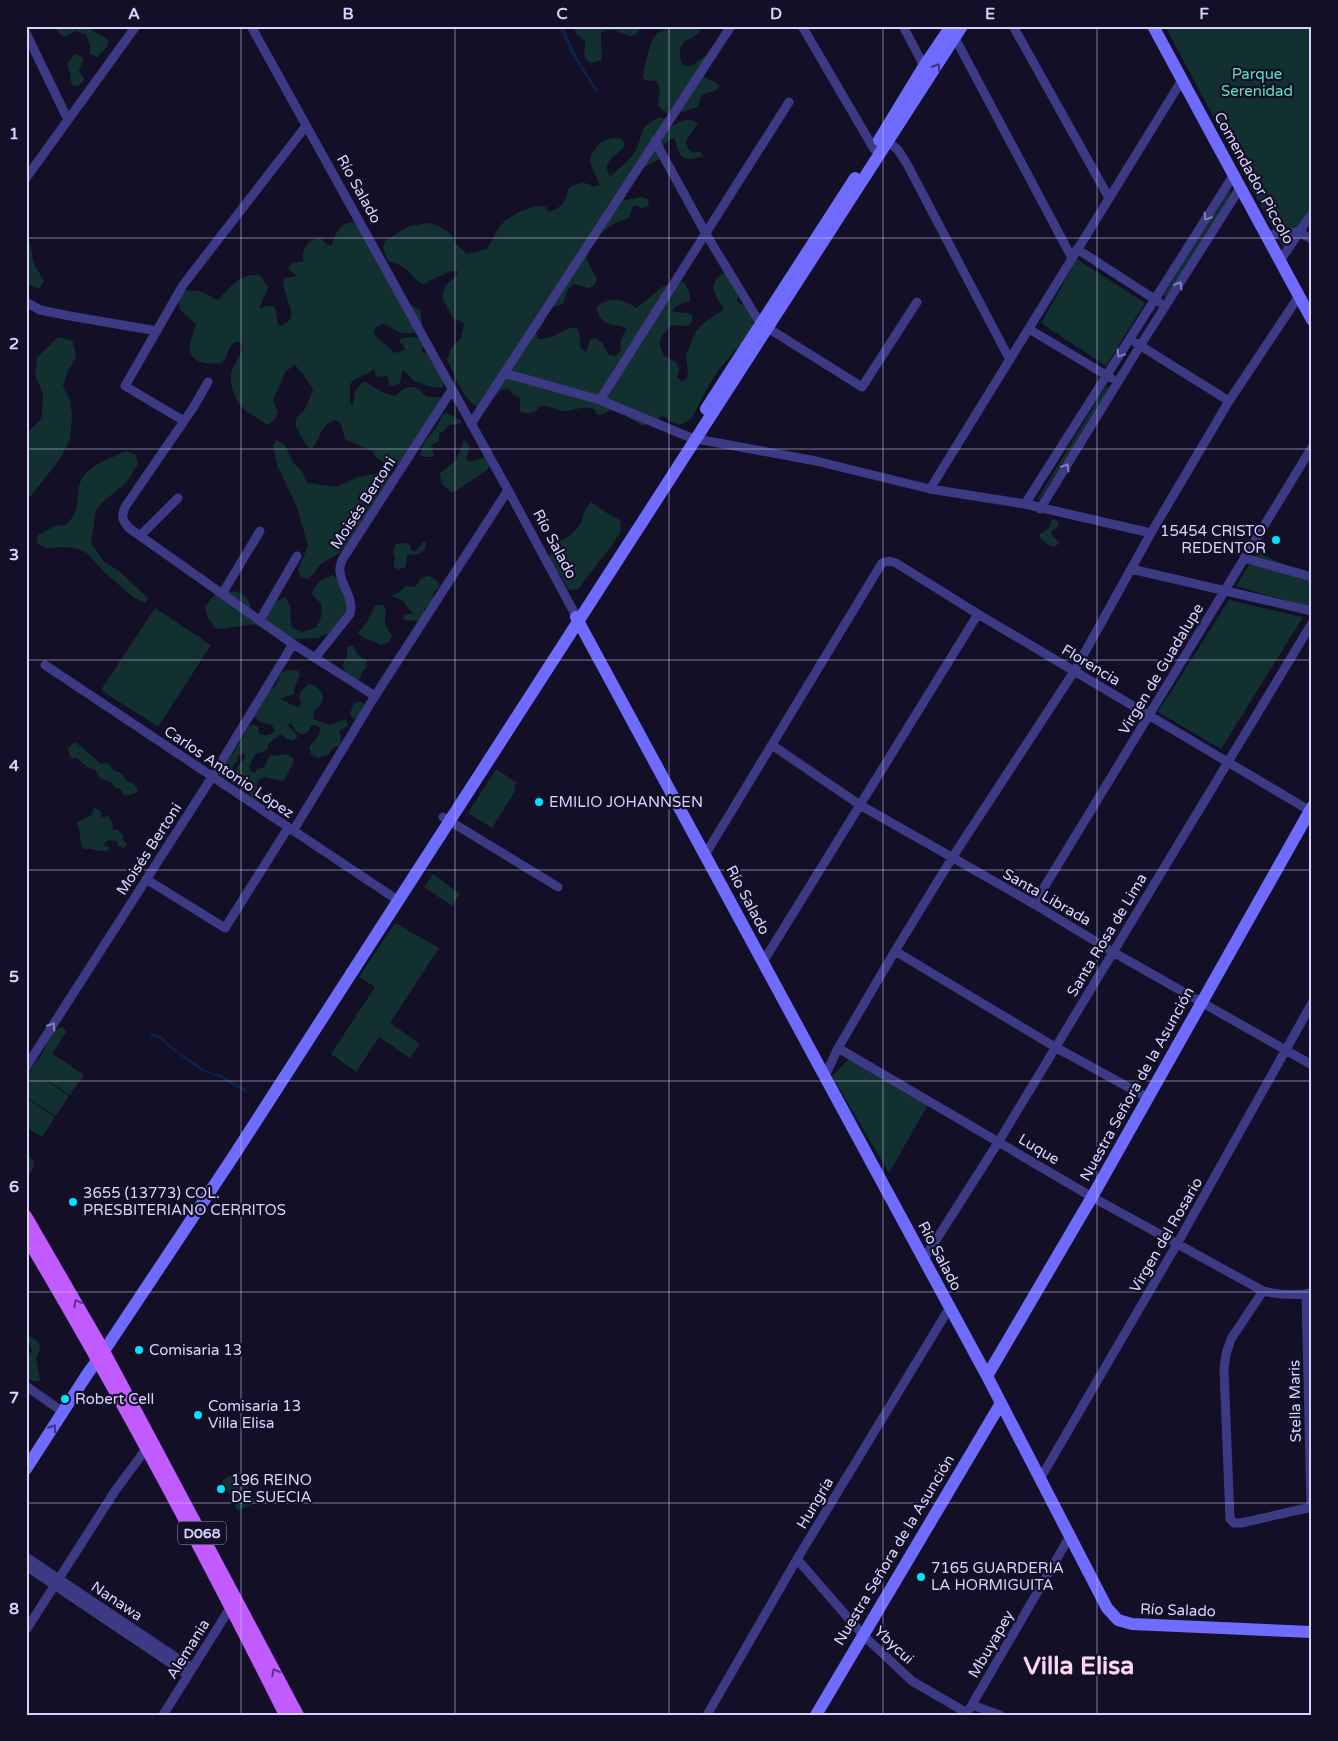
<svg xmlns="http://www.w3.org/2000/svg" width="1338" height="1741" font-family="'Varela Round',sans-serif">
	<rect width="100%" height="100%" fill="#130f26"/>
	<path fill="#12302f" d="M49 26H88C98 40 123 35 97 57L90 54V45L86 35 76 31 64 37 59 33 56 28Z
		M575 26H639L640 27 637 34 630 36C620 33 611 26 601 33V37L602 60 592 63C580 59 586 51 585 41 580 35 574 36 575 26Z
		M669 26H698L700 30C693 44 676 34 681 62L685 66H691L707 55 713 62 703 75C707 81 715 80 720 86 716 93 707 91 701 96L698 107 671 115 666 113 658 106 660 89 656 81 645 80 643 77C644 69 650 39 656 35 661 31 664 32 669 26Z
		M1165 26H1312V222L1287 255Z
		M75 53 83 58 82 64 79 71 85 80 78 86H74L70 82 71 74 67 65Z
		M661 117 671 126C681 121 688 117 698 123L686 141 688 148 692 153 699 151 703 156C694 159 682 163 678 150 676 145 676 142 674 138 662 143 663 150 658 160L638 171 621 201 641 197 648 199 649 206 642 208 635 205 631 211 629 218 615 223 601 233 588 253 587 260 597 279 594 286 588 288 574 284 568 289 563 304 550 308 544 314C545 322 543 326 536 332L538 339C553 340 562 328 577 327L579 333 581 348 586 352 590 339 597 338 602 343 609 355 616 356 621 350C620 341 621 336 627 330L622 326C608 326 597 321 597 306 612 296 623 299 636 308 652 298 663 279 684 282L690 294V301L676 306 672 311C680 314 685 311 692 315V322L687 326 672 325C661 336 656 340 664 356L677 363 679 370 677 377 682 382 687 378 688 371 686 356 693 337 696 331 706 321 724 309C713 294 706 279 729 271L735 274 739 288 737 302 749 308C754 318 755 323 751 334 747 344 736 348 730 356 714 374 703 395 693 416 681 429 675 425 662 415L657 421 643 426 624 415 610 410 604 414 597 415 594 409C578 405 577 411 564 411 555 411 552 405 540 406 534 414 529 415 520 411V398L513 395 509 389 501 390 491 401 478 407C461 398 456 376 447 360L451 348 461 338 464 324 452 317 442 297 445 286 455 277 458 271H451L423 284C415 281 413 275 407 270 402 265 394 263 388 261L383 248 385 241 409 226 430 223 437 225 450 233 457 245 467 254 487 249C492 241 496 231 502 224 510 215 534 203 546 207L549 212C563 207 565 202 569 188 578 183 585 180 593 187L600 185 591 166 590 158C597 144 606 135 622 139L625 146 609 161 606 168 610 176C618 170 631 159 636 150 645 131 637 127 661 117Z
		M1229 191 1231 194 1166 297 1164 296V294Z
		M354 222 359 227 403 301 420 310 422 324 414 333C397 336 395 327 382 324L375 328 374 331 375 335 394 353 405 350 404 346 399 342 400 339 408 337 422 338 424 344 422 352 426 353 428 355 434 359 444 381 442 388C432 387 420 385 412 379 408 375 408 372 402 370L400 384 393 386 389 385V379L387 376 379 377 376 375 374 369C367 376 357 376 350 384V403L353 405 355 391 363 382H366C372 387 387 395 395 396 402 390 409 383 418 389 422 391 423 395 428 397H439L442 398 400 465 383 462 376 457 372 451 345 439 341 424 335 420C318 427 322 437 312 449L306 445 295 425 297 417 305 409 313 390 304 375 295 365 286 371 273 400 278 413 274 420 267 425C261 419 254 417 247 412 237 404 229 387 231 374 233 363 242 356 243 345L237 341C227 346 229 355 222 363 208 365 188 364 190 344 191 337 195 331 196 324L180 309 178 302 185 290C191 291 197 290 203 292 208 294 212 298 218 300 231 287 240 273 260 275L268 287C266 295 261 301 260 309L266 306H274C277 313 276 319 279 326 297 321 291 311 287 298 285 292 284 287 283 282L285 278 298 276 289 270 288 267 293 263 303 261C302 248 307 240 320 238L328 245H332C335 233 340 223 354 222Z
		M26 240H29L34 264 44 281 39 289 26 283Z
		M1077 259 1145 303 1106 366 1041 323Z
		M58 337 73 341 76 357 67 373 63 386 70 400 72 417 70 439 60 459 26 502V434L42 418 43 393 35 376 37 357Z
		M1106 386 1110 388 1040 499 1037 500Z
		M447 413 462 421 460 424 449 425 445 430 439 434V441L433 444 431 447 434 454 432 457H425L420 455 424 442 436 428 443 414Z
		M276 440 285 445 293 462 302 472 308 483 337 487 358 477 375 474 386 473 395 480 394 489 378 505 351 546 321 564 313 574 307 579 301 577 298 570 308 545 296 505 277 465 273 445Z
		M464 440 470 446 466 460 471 462 485 457 492 463 486 471 452 493 442 484 440 473 456 460Z
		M126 451 136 455 138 464 126 483 105 500 96 510 91 543 104 562 119 571 148 598 146 603 133 597 105 573 87 553 79 549 69 547 47 548 36 543 38 535 55 526 65 525C68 522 71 520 73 516 82 503 73 485 87 472 98 462 114 457 126 451Z
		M591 502 607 513 620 520 621 531 612 545 578 589 572 590 567 588 561 576 555 570 549 557 556 544 571 535 581 523 585 510Z
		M1054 519 1057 521 1059 525 1051 532 1052 535 1060 543 1054 547 1047 544 1039 537 1040 534 1049 528 1051 521Z
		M423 542H426L425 549 419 554 407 555 406 566 404 568 397 569C391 565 395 563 395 557L393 551 396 544 407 543 410 545V549L413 551H416Z
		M1257 552 1312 577V608L1236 586Z
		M333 575C347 585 346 600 348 616L334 631 318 638 282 640 254 624 222 629 215 628 207 616 205 606 217 592C239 591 248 589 252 614L258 617 268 606 285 597 291 607 290 617 292 628 303 632 317 627 322 614 321 603 311 594 319 581Z
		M428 576C440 581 444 584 433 593 434 600 430 605 424 609V616L419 621 404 620 403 617 406 614H413L402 600 391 596 400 592 405 586 415 587 421 578Z
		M1229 600 1303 617 1221 749 1158 712Z
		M376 605H384C388 614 383 618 386 626 388 630 391 632 392 637L389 642 381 645 362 637 358 632C370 622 368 616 376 605Z
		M155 608 211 645 158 727 101 690Z
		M349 646H353L358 655 367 660 366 668 363 670 359 681 339 673 346 671 342 666 347 656V649Z
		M286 670 298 671 300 675 294 688V694L280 699 297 707 300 705 301 701 299 698 301 691 309 684C316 685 326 693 322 702 319 709 311 709 314 719L329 725 346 719 348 726 339 731 341 738 340 745 334 747 328 755 318 758 311 754 309 747 317 738 321 728 315 725 311 726 308 732 302 734 298 733 290 722 288 725 298 736C292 744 286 738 281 734L268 744V748L263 752 256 753 249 766 251 772 255 773 257 769 264 767 267 761 271 755 278 756 286 754 293 758 294 761 285 779 282 781 264 777 258 781 257 788 266 798 263 801 256 802 247 791 240 789 233 782C236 777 235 771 238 766 241 762 244 761 245 756L244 753 237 756 238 760 233 766 230 776 223 778 220 776 219 771 233 753 249 726 253 724 257 726 259 729 258 732 261 735H268L275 732 272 725C261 721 265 725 254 717V713L269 690 275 686 281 673Z
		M360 701 365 705 359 717 353 719 350 714 354 703Z
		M75 742C85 749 92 756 101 764L108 763 114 771 121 773 127 781 134 784 138 789 136 793 125 796 119 788H115L111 782 101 779 95 770 88 768 77 758 73 759 70 756 68 749 70 746Z
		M496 769 517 783 514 788 516 790 492 828 468 813Z
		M94 807 102 812 101 818 108 816 112 822 113 830H118L123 835 122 839 127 844 124 848 118 846 117 841 109 840 105 842 104 846 109 847V850C99 854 94 847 84 849 78 839 81 832 77 822L92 815Z
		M433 874 460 894 452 906 424 887Z
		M395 923 439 948 390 1023 420 1044 410 1058 379 1037 356 1072 331 1054 375 987 359 977Z
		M62 1027 66 1032 49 1059 53 1054 84 1075 70 1095 39 1076 69 1096 56 1116 26 1097V1075L43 1053 50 1035 55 1030Z
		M852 1056 930 1101 889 1173 832 1076Z
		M26 1098 55 1117 42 1137 26 1127Z
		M26 1139 30 1146 27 1153 34 1162 33 1169 26 1178Z
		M26 1334 39 1342 40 1350 36 1358 40 1381H33L26 1377V1358L32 1351Z
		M239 1471 256 1502 238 1511 222 1480Z"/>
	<path fill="#0c2248" d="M559 26H563L578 59 597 89 595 91 571 53Z
		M153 1033 160 1035 174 1049 190 1059 202 1068 211 1073 219 1074 246 1089 248 1093 244 1092 219 1077 200 1070 171 1049 160 1038 151 1037V1034Z"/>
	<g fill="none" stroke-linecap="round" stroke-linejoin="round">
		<path stroke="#3d3a85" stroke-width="9" d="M251 26 508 490 575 614
			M802 26 874 149
			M903 26 924 66
			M1013 26 1109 198
			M26 33 68 120
			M955 38 1072 258
			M884 138 898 150 907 164 1010 360
			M655 141 706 234 760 323 862 387 917 302
			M26 178 136 26
			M1267 235 1298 232 1312 239
			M1077 249 1159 302
			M1280 260C1292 245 1300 229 1312 214
			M26 302 40 310 70 316 157 331
			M1029 329 1111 378
			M1136 343 1229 401
			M504 373 600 400 689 437
			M208 382 193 408 125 507C121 517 122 520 129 528L293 644 375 696
			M600 400 789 102
			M184 421 125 386 183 285 306 126
			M471 424 731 26
			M697 439 816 461 930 489 1025 504 1151 533
			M930 489 1182 80
			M1025 504 1233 176
			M1040 509 1140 346 1240 188
			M140 536 178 498
			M1244 558 1312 577
			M1131 569 1312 611
			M222 594 260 531
			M260 620 297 556
			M315 658 350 614C354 597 342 588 340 572 339 568 341 564 342 560L451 391
			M45 665 399 901
			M772 745 860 805 1034 904 1113 952 1312 1065
			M443 817 558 887
			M293 831 375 696 508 490
			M705 855 882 563 889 561 896 563 978 614 1312 812
			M146 879 225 928 288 828
			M1034 904 1312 447
			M895 951 1055 1047 1148 1098
			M763 962 978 614
			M838 1048 1092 1197 1263 1291C1280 1295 1294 1296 1312 1293
			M26 1067 212 777 293 644
			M825 1076 838 1048 895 951 952 858 1075 670 1151 533 1229 401 1299 296
			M924 1259 999 1141 1312 623
			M1263 1291 1231 1339 1226 1354 1224 1370 1230 1519 1234 1523H1241L1312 1507
			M1306 1294 1311 1507
			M26 1386 63 1412
			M1040 1479 1177 1244 1312 1003
			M26 1557 192 1668
			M797 1559 863 1635 912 1681 967 1713
			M26 1566 188 1675
			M26 1630 115 1491 149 1445
			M972 1705 1000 1715
			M163 1715 232 1605
			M707 1715 797 1559 950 1307
			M966 1715 1070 1536"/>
		<path stroke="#6f6bff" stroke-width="12" d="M1153 26 1312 320
			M879 140 924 66 951 26
			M706 409 855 178
			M576 617 987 1376 1107 1608 1118 1620 1132 1624 1312 1632
			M987 1376 1092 1197 1312 807
			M26 1469 88 1373 104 1351 231 1160 962 26
			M816 1715 1001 1403"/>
		<path stroke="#c25bff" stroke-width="12" d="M26 1216 104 1351 298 1715
			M26 1237C119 1393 204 1553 285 1715"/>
	</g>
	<defs><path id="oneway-chevron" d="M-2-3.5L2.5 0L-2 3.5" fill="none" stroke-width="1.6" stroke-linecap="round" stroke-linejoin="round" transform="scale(1.25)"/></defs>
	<g stroke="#38347d">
		<use href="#oneway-chevron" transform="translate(937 67) rotate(-58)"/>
		<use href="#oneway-chevron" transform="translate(53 1428) rotate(-57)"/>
	</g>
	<g stroke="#837fbc">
		<use href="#oneway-chevron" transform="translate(1207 217) rotate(122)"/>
		<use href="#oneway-chevron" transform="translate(1179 285) rotate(-58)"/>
		<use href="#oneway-chevron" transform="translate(1120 354) rotate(122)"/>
		<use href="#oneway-chevron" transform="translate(1066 467) rotate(-59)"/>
		<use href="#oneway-chevron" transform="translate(52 1026) rotate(-57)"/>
	</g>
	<g stroke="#623188">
		<use href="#oneway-chevron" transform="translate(77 1303) rotate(-120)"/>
		<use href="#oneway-chevron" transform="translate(275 1672) rotate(-118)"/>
	</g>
	<path fill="none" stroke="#d9d4ff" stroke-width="1" stroke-opacity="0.55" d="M241 26V1715M455 26V1715M669 26V1715M883 26V1715M1097 26V1715M26 238H1312M26 449H1312M26 660H1312M26 870H1312M26 1081H1312M26 1292H1312M26 1503H1312"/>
	<g fill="#00e5ff" stroke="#130f26" stroke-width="2">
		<circle cx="1276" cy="540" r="5"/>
		<circle cx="539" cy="802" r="5"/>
		<circle cx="73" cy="1202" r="5"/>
		<circle cx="139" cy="1350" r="5"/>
		<circle cx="65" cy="1399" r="5"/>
		<circle cx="198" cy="1415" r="5"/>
		<circle cx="221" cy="1489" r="5"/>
		<circle cx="921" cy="1577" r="5"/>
	</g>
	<g text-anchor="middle" stroke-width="4.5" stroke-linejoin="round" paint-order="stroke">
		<rect fill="#130f26" stroke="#9e99be" stroke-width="1" x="178" y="1521.5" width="48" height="23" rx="4"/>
		<g font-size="14" font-weight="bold" fill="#d9d4ff">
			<text x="202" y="1538">D068</text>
		</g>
		<g font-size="15" fill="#5fe0c0" stroke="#130f26">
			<text x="1257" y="79">Parque<tspan x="1257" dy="17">Serenidad</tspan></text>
		</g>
		<g font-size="15" fill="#d9d4ff" stroke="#130f26">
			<text transform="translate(1254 178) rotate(61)" y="5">Comendador Piccolo</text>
			<text transform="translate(359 189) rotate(61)" y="5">Río Salado</text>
			<text transform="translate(363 503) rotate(-57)" y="5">Moisés Bertoni</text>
			<text transform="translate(555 544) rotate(62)" y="5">Río Salado</text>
			<text transform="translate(1091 665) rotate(31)" y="5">Florencia</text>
			<text transform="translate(1161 669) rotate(-59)" y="5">Virgen de Guadalupe</text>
			<text transform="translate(229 772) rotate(34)" y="5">Carlos Antonio López</text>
			<text transform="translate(149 849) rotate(-57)" y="5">Moisés Bertoni</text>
			<text transform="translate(1047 897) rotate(30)" y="5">Santa Librada</text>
			<text transform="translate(748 900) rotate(62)" y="5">Río Salado</text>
			<text transform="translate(1107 935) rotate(-59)" y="5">Santa Rosa de Lima</text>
			<text transform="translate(1137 1084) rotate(-61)" y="5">Nuestra Señora de la Asunción</text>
			<text transform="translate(1039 1149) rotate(31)" y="5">Luque</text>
			<text transform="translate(1166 1235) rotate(-60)" y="5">Virgen del Rosario</text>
			<text transform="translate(940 1256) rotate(62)" y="5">Río Salado</text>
			<text transform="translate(1295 1401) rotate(-91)" y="5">Stella Maris</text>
			<text transform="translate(815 1503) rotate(-59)" y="5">Hungría</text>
			<text transform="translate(894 1550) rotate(-59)" y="5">Nuestra Señora de la Asunción</text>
			<text transform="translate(117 1601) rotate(34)" y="5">Nanawa</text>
			<text transform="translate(1178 1610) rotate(2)" y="5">Río Salado</text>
			<text transform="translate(991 1644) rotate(-60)" y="5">Mbuyapey</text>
			<text transform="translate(894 1645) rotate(43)" y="5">Ybycui</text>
			<text transform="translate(188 1649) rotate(-58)" y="5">Alemania</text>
		</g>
		<g font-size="15" fill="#d9d4ff" stroke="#130f26" text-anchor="start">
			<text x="1266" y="536" text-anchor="end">15454 CRISTO<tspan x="1266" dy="17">REDENTOR</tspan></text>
			<text x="549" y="807">EMILIO JOHANNSEN</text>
			<text x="83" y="1198">3655 (13773) COL.<tspan x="83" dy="17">PRESBITERIANO CERRITOS</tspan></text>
			<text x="149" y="1355">Comisaria 13</text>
			<text x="75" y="1404">Robert Cell</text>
			<text x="208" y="1411">Comisaría 13<tspan x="208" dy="17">Villa Elisa</tspan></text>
			<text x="231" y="1485">196 REINO<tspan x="231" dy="17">DE SUECIA</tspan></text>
			<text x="931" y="1573">7165 GUARDERIA<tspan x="931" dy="17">LA HORMIGUITA</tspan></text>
		</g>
		<g font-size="25" font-weight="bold" fill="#ffd6f0" stroke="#130f26">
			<text x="1079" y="1674">Villa Elisa</text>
		</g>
	</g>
	<rect width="1338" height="1741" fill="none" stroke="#130f26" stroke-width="55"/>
	<rect x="28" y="28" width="1282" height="1686" fill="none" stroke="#d9d4ff" stroke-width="2"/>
	<g font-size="16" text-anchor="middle" font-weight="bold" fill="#d9d4ff">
		<text x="134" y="19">A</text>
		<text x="348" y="19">B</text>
		<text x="562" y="19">C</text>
		<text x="776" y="19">D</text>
		<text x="990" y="19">E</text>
		<text x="1204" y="19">F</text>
		<text x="14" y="139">1</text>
		<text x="14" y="349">2</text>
		<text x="14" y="560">3</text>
		<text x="14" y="771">4</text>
		<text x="14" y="982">5</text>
		<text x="14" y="1192">6</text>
		<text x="14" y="1403">7</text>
		<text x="14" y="1614">8</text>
	</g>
</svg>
